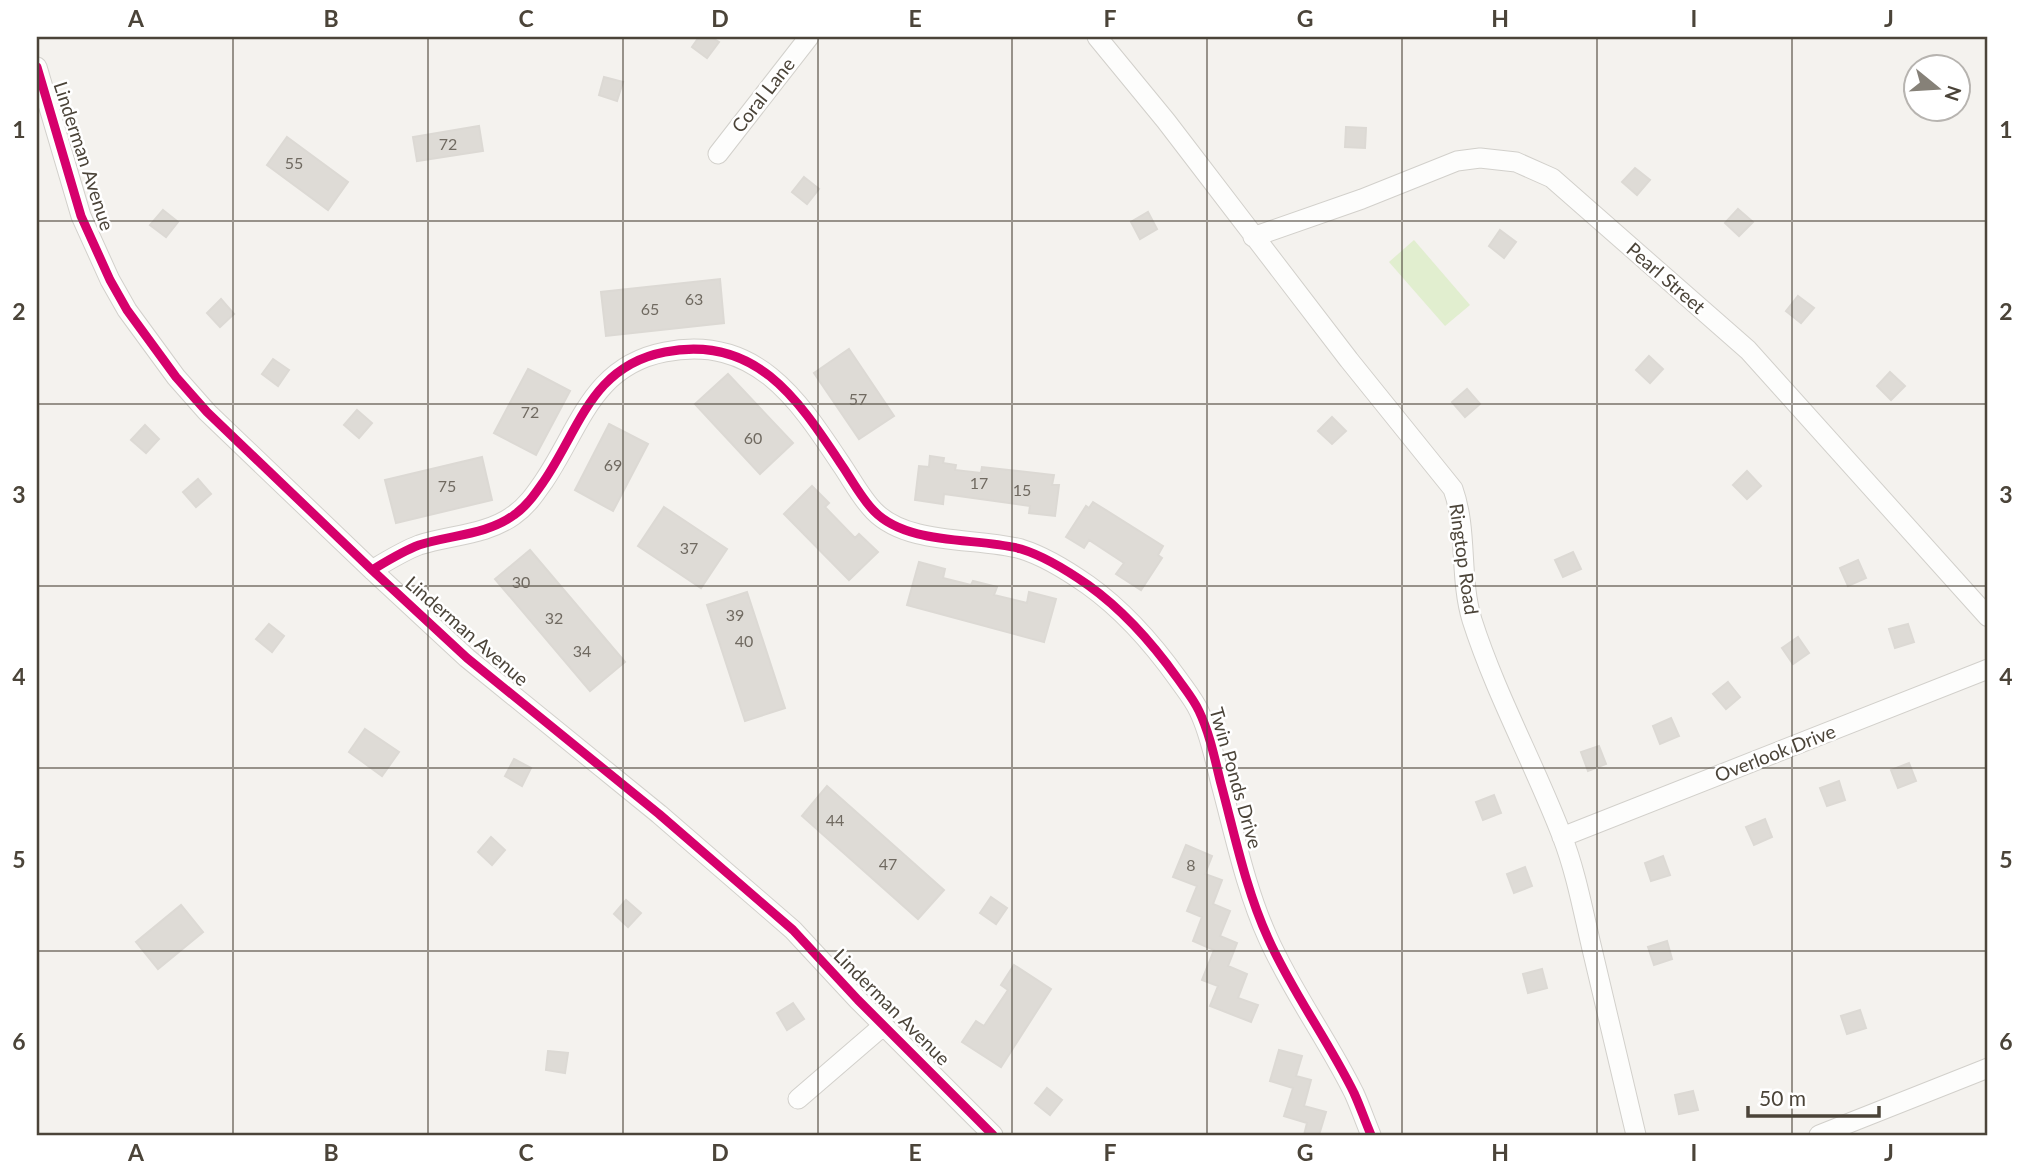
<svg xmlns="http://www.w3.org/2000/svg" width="2025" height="1172" font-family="Lato,sans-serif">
	<rect width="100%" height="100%" fill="#f4f2ee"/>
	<path fill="#e1eecf" d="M1414 240 1470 305 1445 326 1389 262Z"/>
	<path fill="#dedbd6" stroke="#dcd9d4" stroke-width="2" d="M699 37H711L719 42 707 58 692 47Z
		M604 77 623 82 617 101 599 95Z
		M479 126 483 151 417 161 413 137Z
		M1346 127 1366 128 1365 148 1345 147Z
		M287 137 348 182 328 210 267 165Z
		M1635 168 1650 180 1637 195 1622 182Z
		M804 177 819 189 807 204 792 192Z
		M1738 209 1753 222 1739 236 1725 223Z
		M163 210 178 222 166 237 150 225Z
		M1148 212 1157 229 1140 239 1131 222Z
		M1500 230 1516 242 1504 258 1489 246Z
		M720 279 724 323 606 336 601 292Z
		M1798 296 1814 308 1801 323 1786 311Z
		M221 299 234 314 220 327 207 313Z
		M849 349 894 416 859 439 814 373Z
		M1649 356 1663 369 1650 383 1636 370Z
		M273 359 289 370 278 386 262 374Z
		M528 369 570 391 536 455 494 433Z
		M1890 372 1905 386 1891 400 1877 386Z
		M728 374 793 443 760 474 695 404Z
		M1467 389 1480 404 1465 417 1452 402Z
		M357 410 372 423 359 438 344 425Z
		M1332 417 1346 431 1332 444 1318 431Z
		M609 424 648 444 613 511 575 490Z
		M145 425 159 439 146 453 131 440Z
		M930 456 944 458 943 463 956 465 955 470 981 473 982 467 1054 475 1052 485H1059L1055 516 1029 513 1030 506 944 494 943 504 915 500 919 466 929 467Z
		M482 457 492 500 396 523 385 480Z
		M1747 471 1761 486 1747 499 1733 485Z
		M198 479 211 494 196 507 183 492Z
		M812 486 829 503 825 507 855 538 859 534 878 552 849 580 784 514Z
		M1093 502 1163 546 1158 555 1162 558 1141 590 1116 574 1124 563 1089 540 1084 548 1066 537 1086 506 1089 508Z
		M664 507 727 549 701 588 638 546Z
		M530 550 625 662 590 691 495 579Z
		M1573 552 1581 569 1563 577 1555 560Z
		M1858 560 1866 578 1848 586 1840 568Z
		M919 562 945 569 943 578 971 585 973 581 997 587 994 595 1027 603 1029 592 1056 599 1044 642 907 605Z
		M747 592 785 708 745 721 707 605Z
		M269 624 284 636 272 652 256 639Z
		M1908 624 1914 642 1895 648 1889 629Z
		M1798 637 1809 653 1793 664 1782 648Z
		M1728 682 1740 697 1726 709 1713 694Z
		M1671 718 1679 736 1660 744 1653 726Z
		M365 729 399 752 382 776 349 752Z
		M1599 746 1606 764 1588 771 1581 752Z
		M514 759 531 768 522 786 505 776Z
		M1909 763 1916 781 1898 788 1891 770Z
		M1839 781 1845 800 1827 806 1820 788Z
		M827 786 944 890 918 919 802 816Z
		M1494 795 1501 813 1483 820 1476 802Z
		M1765 819 1772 837 1754 845 1746 827Z
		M491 837 505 850 492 865 478 852Z
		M1186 845 1212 856 1205 874 1222 880 1213 904 1230 911 1220 936 1237 943 1228 966 1247 974 1238 998 1258 1005 1251 1022 1210 1006 1218 986 1202 980 1214 950 1193 941 1202 917 1187 911 1197 886 1173 877Z
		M1663 856 1670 875 1651 881 1645 863Z
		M1525 867 1532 886 1514 893 1507 874Z
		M991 897 1007 908 996 924 980 913Z
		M626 900 641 913 628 927 614 914Z
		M181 905 203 932 158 969 136 942Z
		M1667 941 1672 959 1654 965 1648 947Z
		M1014 965 1051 989 1001 1067 962 1042 976 1021 984 1026 1008 990 1001 985Z
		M1542 969 1547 988 1528 993 1523 974Z
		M793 1003 804 1019 787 1030 777 1013Z
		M1860 1010 1866 1028 1847 1034 1841 1016Z
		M1279 1050 1302 1056 1296 1076 1311 1080 1304 1106 1326 1112 1319 1135H1304L1307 1123 1284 1116 1293 1088 1270 1081Z
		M548 1051 568 1053 565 1073 546 1070Z
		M1047 1088 1062 1100 1050 1115 1035 1103Z
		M1693 1091 1698 1110 1679 1114 1675 1095Z"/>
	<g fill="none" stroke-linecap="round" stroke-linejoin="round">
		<defs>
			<path id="minor" d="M1097 37 1166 121 1349 360 1453 489C1468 531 1459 577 1472 620 1496 695 1534 763 1562 836 1576 872 1583 911 1592 949 1607 1011 1621 1073 1636 1135
				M37 67 81 216 110 280 127 310 176 377 207 412 372 570 467 658 659 814 793 930 858 1000 993 1135
				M718 154 809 37
				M1253 237 1362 199 1457 161 1480 158 1516 162 1552 178 1748 350 1988 617
				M372 570C387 561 403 551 419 545 450 535 487 535 514 515 527 506 535 494 544 481 580 428 592 366 665 352 757 334 799 401 843 467 853 482 862 499 874 511 908 546 977 537 1021 549 1044 556 1068 571 1088 585 1123 610 1153 644 1178 679 1185 689 1194 700 1199 711 1210 734 1215 760 1221 784 1235 836 1246 890 1268 938 1292 992 1328 1040 1354 1093 1360 1106 1365 1121 1371 1135
				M1562 837 1988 669
				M798 1099 884 1025
				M1819 1135 1988 1068"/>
		</defs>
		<use href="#minor" stroke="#d2d0cb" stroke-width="21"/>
		<use href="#minor" stroke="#fdfdfc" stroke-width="19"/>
		<defs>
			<path id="cycleway" d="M37 67 81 216 110 280 127 310 176 377 207 412 372 570 467 658 659 814 793 930 858 1000 993 1135
				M372 570C387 561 403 551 419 545 450 535 487 535 514 515 527 506 535 494 544 481 580 428 592 366 665 352 757 334 799 401 843 467 853 482 862 499 874 511 908 546 977 537 1021 549 1044 556 1068 571 1088 585 1123 610 1153 644 1178 679 1185 689 1194 700 1199 711 1210 734 1215 760 1221 784 1235 836 1246 890 1268 938 1292 992 1328 1040 1354 1093 1360 1106 1365 1121 1371 1135"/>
		</defs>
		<use href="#cycleway" stroke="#fff" stroke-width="13"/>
		<use href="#cycleway" stroke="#d6006c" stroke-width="9"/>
	</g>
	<path fill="none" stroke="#4b4439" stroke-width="2" stroke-opacity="0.55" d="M233 37V1135M428 37V1135M623 37V1135M818 37V1135M1012 37V1135M1207 37V1135M1402 37V1135M1597 37V1135M1792 37V1135M37 221H1988M37 404H1988M37 586H1988M37 768H1988M37 951H1988"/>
	<g text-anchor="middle" stroke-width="5" stroke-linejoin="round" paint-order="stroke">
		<g font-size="16" fill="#706a61">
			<text x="448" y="150">72</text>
			<text x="294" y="169">55</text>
			<text x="694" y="305">63</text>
			<text x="650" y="315">65</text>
			<text x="858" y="405">57</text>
			<text x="530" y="418">72</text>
			<text x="753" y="444">60</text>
			<text x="613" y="471">69</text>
			<text x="979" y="489">17</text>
			<text x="447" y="492">75</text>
			<text x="1022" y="496">15</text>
			<text x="689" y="554">37</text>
			<text x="521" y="588">30</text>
			<text x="735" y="621">39</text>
			<text x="554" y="624">32</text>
			<text x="744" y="647">40</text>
			<text x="582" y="657">34</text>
			<text x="835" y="826">44</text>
			<text x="888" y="870">47</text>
			<text x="1191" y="871">8</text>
		</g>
		<g font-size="19" fill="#4b4439" stroke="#fff">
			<text transform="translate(763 95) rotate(-52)" y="7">Coral Lane</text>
			<text transform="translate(84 156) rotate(72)" y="7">Linderman Avenue</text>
			<text transform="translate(1666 278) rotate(41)" y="7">Pearl Street</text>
			<text transform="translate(1464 559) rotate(82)" y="7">Ringtop Road</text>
			<text transform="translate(467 631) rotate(41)" y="7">Linderman Avenue</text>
			<text transform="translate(1775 753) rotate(-21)" y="7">Overlook Drive</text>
			<text transform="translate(1236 778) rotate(74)" y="7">Twin Ponds Drive</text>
			<text transform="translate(892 1007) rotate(45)" y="7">Linderman Avenue</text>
		</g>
	</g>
	<rect width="2025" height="1172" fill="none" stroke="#ffffff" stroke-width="77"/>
	<g transform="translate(1937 88) rotate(108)"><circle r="33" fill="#ffffff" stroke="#b7b4b0" stroke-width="2"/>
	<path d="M0-5L12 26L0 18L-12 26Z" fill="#868178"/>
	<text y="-10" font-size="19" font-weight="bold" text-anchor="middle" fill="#4b4439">N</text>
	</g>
	<path d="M1748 1106v10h131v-10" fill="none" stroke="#4b4439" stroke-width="3.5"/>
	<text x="1759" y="1106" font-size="21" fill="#4b4439" stroke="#ffffff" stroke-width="5" paint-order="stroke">50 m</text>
	<rect x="38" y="38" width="1948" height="1096" fill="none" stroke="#4b4439" stroke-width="2.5"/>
	<g font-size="23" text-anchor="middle" font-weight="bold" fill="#4b4439">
		<text x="136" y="27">A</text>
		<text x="331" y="27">B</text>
		<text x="526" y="27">C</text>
		<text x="720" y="27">D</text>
		<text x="915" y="27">E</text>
		<text x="1110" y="27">F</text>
		<text x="1305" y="27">G</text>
		<text x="1500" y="27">H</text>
		<text x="1694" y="27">I</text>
		<text x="1889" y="27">J</text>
		<text x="19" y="138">1</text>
		<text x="2006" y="138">1</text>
		<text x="19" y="320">2</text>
		<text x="2006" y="320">2</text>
		<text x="19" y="503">3</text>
		<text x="2006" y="503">3</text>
		<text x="19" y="685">4</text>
		<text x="2006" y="685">4</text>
		<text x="19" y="868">5</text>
		<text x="2006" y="868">5</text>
		<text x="19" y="1050">6</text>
		<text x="2006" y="1050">6</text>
		<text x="136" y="1161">A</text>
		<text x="331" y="1161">B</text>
		<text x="526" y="1161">C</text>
		<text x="720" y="1161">D</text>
		<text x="915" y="1161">E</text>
		<text x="1110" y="1161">F</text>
		<text x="1305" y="1161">G</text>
		<text x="1500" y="1161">H</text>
		<text x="1694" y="1161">I</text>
		<text x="1889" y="1161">J</text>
	</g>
</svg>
